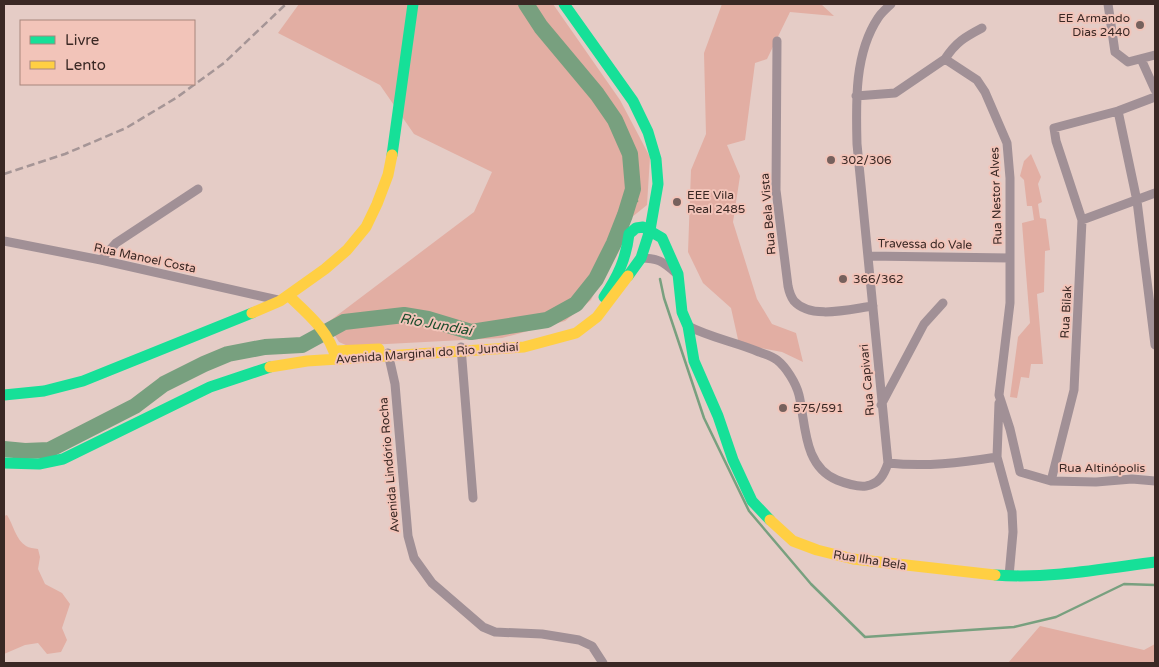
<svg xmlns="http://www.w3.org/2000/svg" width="1159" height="667" font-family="'Varela Round',sans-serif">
	<rect width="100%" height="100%" fill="#e5ccc6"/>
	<path fill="#e2aea3" d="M299 4H553L620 100 650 157 647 205 632 217 591 300 565 321 502 338 348 346 339 342 327 323 474 212 492 172 414 134 380 85 278 33Z
		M722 4H821L834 16 790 12 767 59 755 63 745 140 727 145 740 176 733 222 757 299 772 324 796 333 803 362 782 352 739 344 731 308 703 283 688 252 691 170 706 134 704 53Z
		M1031 154 1041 177 1038 184 1042 202 1038 204 1040 218 1046 219 1050 250 1045 251 1044 292 1037 294 1043 364H1031L1029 378 1021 377 1017 398 1010 397 1018 337 1030 323 1022 223 1034 220 1032 206H1027L1024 180 1020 176 1024 161Z
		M7 515C13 524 16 540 26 546 29 548 34 548 38 549L40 557 38 569 45 584 62 593 70 604 62 628 67 640 61 652 47 654 38 643 25 645 4 654V516Z
		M1040 626 1144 650 1155 644V663H1008Z"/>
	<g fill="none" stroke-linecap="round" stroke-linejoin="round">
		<path stroke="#78a07f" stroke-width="2.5" d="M633 189 637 201
			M660 279 664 298 704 418 749 511 811 584 865 637 1014 627 1056 617 1124 584 1155 585"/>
		<path stroke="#78a07f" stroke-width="16" d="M4 449 25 451 49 450 135 406 164 384 204 364 228 354 265 347 302 345 344 322 404 315 428 319 471 332 547 320 576 304 596 279 614 243 625 215 633 189 630 154 615 120 597 94 541 27 526 4"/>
		<path stroke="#a19096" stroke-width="9" d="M1108 4 1115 52 1128 62 1155 55
			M777 41 776 190 788 286C789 291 791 297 794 301 811 320 850 309 873 306
			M945 59C956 42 965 37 982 28
			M1141 59 1155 90
			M856 96 895 93 945 59 977 80 985 92 1007 143 1010 178V303L999 395 1010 429 1020 472 1051 481 1096 482 1132 479 1155 481
			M1118 111 1137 201 1155 345
			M1082 220 1155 193
			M4 241 101 260 278 300
			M868 256 1010 258
			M641 258C658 258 662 261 676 273
			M101 260 116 243 198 189
			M688 326C711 338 736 342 759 352 765 354 772 356 777 360 786 367 796 383 799 395 806 424 803 466 837 480 847 484 856 487 866 486 879 484 884 475 888 463L857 144C856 104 854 54 878 18 881 13 887 8 891 4
			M461 347 473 498
			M388 353 395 384 408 536 414 558 432 583 483 627 495 632 542 634 579 640 592 646 603 663
			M999 403 997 457 1012 512 1013 532 1009 576
			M881 405 924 324 943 303
			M888 463C925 467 960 463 997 457
			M1051 481 1074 390 1082 220 1056 141 1054 128 1118 111 1155 97"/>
		<path stroke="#16e098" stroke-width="11" d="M564 4 633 101 648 132 656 159 658 184 650 230 641 258 628 276
			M392 155 413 4
			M604 297C618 276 626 259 629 234L636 228 643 227 662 238 678 274 682 312 688 326 694 361 718 416 733 460 752 501 770 520
			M4 395 44 391 83 381 252 313
			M4 463 39 464 63 459 210 387 270 367
			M995 575C1048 579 1102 569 1155 562"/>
		<path stroke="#ffcf43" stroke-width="11" d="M289 296C308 314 330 332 336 359
			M252 313 280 301 325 269 347 250 366 227 377 204 388 175 392 155
			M335 351 379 349
			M270 367 307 361 524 347 576 333 597 317 628 276
			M770 520 793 541 817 550 853 559 995 575"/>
		<path stroke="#a59596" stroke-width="2.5" stroke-dasharray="8 4" stroke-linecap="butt" d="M4 174 65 154 126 128 176 98 224 63 286 4"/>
	</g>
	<g fill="#76615d" stroke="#f2c4b9" stroke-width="2">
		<circle cx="1140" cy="25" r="5"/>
		<circle cx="831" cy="160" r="5"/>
		<circle cx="677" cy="202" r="5"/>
		<circle cx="843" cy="279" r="5"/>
		<circle cx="783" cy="408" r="5"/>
	</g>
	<g text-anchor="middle" stroke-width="4" stroke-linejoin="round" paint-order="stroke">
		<g font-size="12" fill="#3a2824" stroke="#f2c4b9" text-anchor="start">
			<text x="1130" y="22" text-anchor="end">EE Armando<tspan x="1130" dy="14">Dias 2440</tspan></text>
			<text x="841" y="164">302/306</text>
			<text x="687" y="199">EEE Vila<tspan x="687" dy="14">Real 2485</tspan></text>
			<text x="853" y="283">366/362</text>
			<text x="793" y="412">575/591</text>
		</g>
		<g font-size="12" fill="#3a2824" stroke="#f2c4b9">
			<text transform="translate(996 196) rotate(-92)" y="4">Rua Nestor Alves</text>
			<text transform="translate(768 214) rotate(-95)" y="4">Rua Bela Vista</text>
			<text transform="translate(925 244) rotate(1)" y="4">Travessa do Vale</text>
			<text transform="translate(145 258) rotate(12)" y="4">Rua Manoel Costa</text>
			<text transform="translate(1066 312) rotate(-87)" y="4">Rua Bilak</text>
			<text transform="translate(427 353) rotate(-4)" y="4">Avenida Marginal do Rio Jundiaí</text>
			<text transform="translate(867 380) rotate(-95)" y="4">Rua Capivari</text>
			<text transform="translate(389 465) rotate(-95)" y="4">Avenida Lindório Rocha</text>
			<text x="1102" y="472">Rua Altinópolis</text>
			<text transform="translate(870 560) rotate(9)" y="4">Rua Ilha Bela</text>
		</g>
		<g font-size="14" font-style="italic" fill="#1b4d2d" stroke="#f2c4b9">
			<text transform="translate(436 324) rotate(10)" y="5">Rio Jundiaí</text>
		</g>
	</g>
	<rect width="1159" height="667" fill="none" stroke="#3a2824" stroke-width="10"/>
	<rect x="20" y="20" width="175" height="65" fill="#f2c4b9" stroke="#a8867d"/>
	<rect x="30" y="36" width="25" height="8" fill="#16e098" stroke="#a8867d"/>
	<text x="65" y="45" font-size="15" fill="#3a2824">Livre</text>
	<rect x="30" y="61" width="25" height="8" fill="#ffcf43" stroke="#a8867d"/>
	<text x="65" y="70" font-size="15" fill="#3a2824">Lento</text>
</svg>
